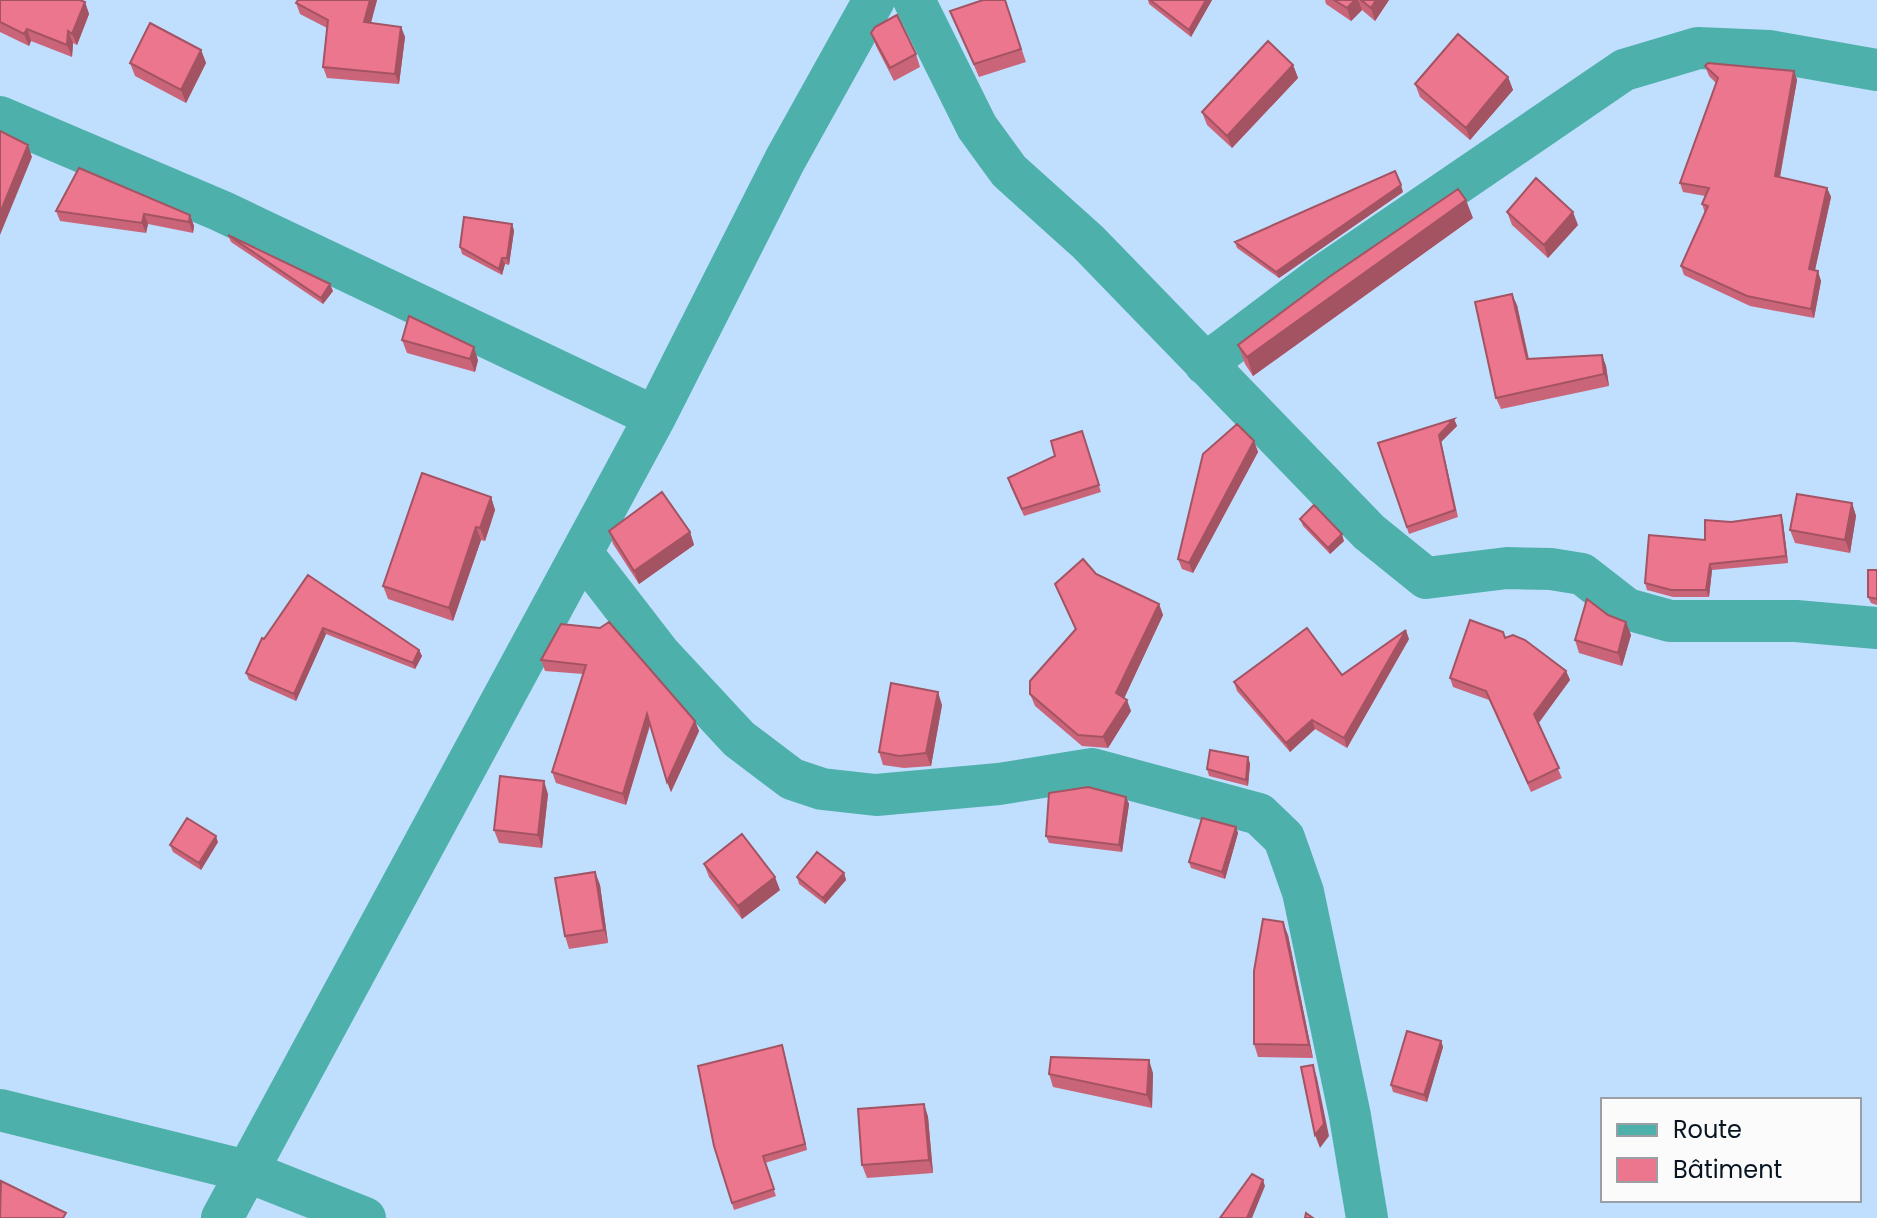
<svg xmlns="http://www.w3.org/2000/svg" width="1877" height="1218" font-family="Poppins,sans-serif">
	<rect width="100%" height="100%" fill="#c0defe"/>
	<g fill="none" stroke-linecap="round" stroke-linejoin="round">
		<path stroke="#4eb0aa" stroke-width="42" d="M914 0 977 127 1009 171 1088 242 1369 532 1426 578 1507 568 1551 569 1582 574 1627 609 1670 621H1796L1877 628
			M0 117 221 211 655 417
			M1205 364 1322 276 1624 70 1698 48 1769 51 1877 70
			M582 553 660 654 739 739 792 779 822 789 876 795 999 784 1092 769 1259 814 1284 838 1303 892 1350 1116 1367 1218
			M0 1110 246 1171 365 1218
			M222 1218 655 417 785 160 874 0"/>
	</g>
	<path fill="#ca6579" d="M0 0 85 2 89 14 77 45 73 43 72 57 31 41 29 46 0 32Z
		M298 0H377L371 23 401 27 405 37 399 84 327 78 323 67 327 28 300 14 296 3Z
		M1005 0 1026 62 979 77 950 11Z
		M1148 0H1212L1191 37 1149 4Z
		M1325 0H1389L1375 21 1362 10 1351 21 1326 4Z
		M871 33 916 54 920 67 894 81 876 46Z
		M201 50 206 63 186 103 135 76 130 63Z
		M1293 65 1298 78 1232 148 1207 125 1202 112Z
		M1705 66 1794 71 1797 80 1780 178 1827 188 1831 197 1815 270 1821 281 1814 318 1750 306 1684 275 1681 266 1705 213 1702 204 1705 196 1683 192 1680 183 1716 83 1709 76Z
		M1508 77 1513 90 1470 140 1420 97 1415 84Z
		M1403 192 1279 278 1237 248 1235 242Z
		M56 211 190 215 194 226 193 233 148 224 146 233 60 221Z
		M1507 212 1578 225 1548 258 1512 225Z
		M1473 218 1253 376 1245 364 1238 345Z
		M512 224 514 231 509 265 505 264 502 275 462 254 460 247Z
		M228 235 333 291 323 304 231 242Z
		M1517 305 1529 359 1602 355 1606 366 1609 386 1501 409 1496 398Z
		M402 340 478 360 475 372 407 353Z
		M1454 419 1457 426 1441 442 1458 517 1409 534 1378 443Z
		M1082 431 1101 492 1024 516 1010 485 1055 456Z
		M1254 441 1258 452 1193 573 1182 569 1178 559Z
		M491 497 495 510 485 541 481 540 453 621 388 599 383 586Z
		M1852 503 1856 516 1850 553 1795 543 1790 530Z
		M1781 515 1783 522 1788 563 1712 570 1709 597H1673L1647 590 1645 583 1731 522Z
		M1300 519 1344 541 1330 554 1303 526Z
		M609 531 690 532 694 545 639 584 613 544Z
		M1877 570V605L1871 603 1868 597Z
		M1096 574 1159 604 1163 615 1124 698 1131 711 1108 748 1082 746 1035 706 1030 694 1075 629 1055 584Z
		M308 575 419 650 422 656 415 669 326 634 296 701 249 680 246 673 264 639Z
		M1626 622 1631 635 1622 666 1579 653 1575 640Z
		M561 624 695 721 699 731 671 792 650 726 626 805 556 783 552 772 583 674 545 671 541 660Z
		M1505 638 1566 671 1570 680 1538 723 1562 778 1531 792 1489 700 1453 687 1450 678Z
		M1409 639 1347 748 1315 729 1290 752 1237 691 1234 682 1342 675Z
		M942 705 931 766 904 768 883 765 879 752Z
		M1248 757 1250 764 1248 786 1209 776 1207 769Z
		M548 794 542 848 499 843 494 830Z
		M1126 797 1129 804 1122 852 1049 843 1046 836Z
		M1236 827 1238 833 1225 879 1191 868 1189 862Z
		M218 842 201 870 173 852 170 845Z
		M704 864 780 890 742 919 709 877Z
		M595 872 600 885 608 943 569 949 565 936Z
		M844 873 846 880 825 904 799 884 797 877Z
		M1288 935 1313 1058 1258 1057 1254 1044Z
		M1441 1041 1443 1047 1427 1102 1393 1092 1391 1085Z
		M784 1052 807 1150 765 1163 776 1196 734 1210 714 1146Z
		M1153 1073 1152 1108 1053 1087 1049 1074Z
		M924 1104 928 1117 933 1173 867 1178 862 1165Z"/>
	<path fill="#a45363" d="M370 0H377L368 33 364 22Z
		M1206 0H1212L1191 37 1189 30Z
		M1355 0H1358L1362 10 1351 21 1347 8Z
		M1376 0H1389L1375 21 1371 8Z
		M85 2 89 14 77 45 72 34Z
		M401 27 405 37 399 84 395 74Z
		M27 29 31 41 29 46 24 34Z
		M68 31 73 43 72 57 67 45Z
		M201 50 206 63 186 103 181 90Z
		M1293 65 1298 78 1232 148 1227 136Z
		M1794 71 1797 80 1778 186 1775 176Z
		M1508 77 1513 90 1470 140 1466 128Z
		M28 145 32 157 0 235V213Z
		M1401 185 1403 192 1279 278 1276 272Z
		M1827 188 1831 197 1813 279 1809 269Z
		M1466 200 1473 218 1253 376 1247 357Z
		M1573 212 1578 225 1548 258 1544 245Z
		M144 214 148 224 146 233 142 223Z
		M190 215 194 226 193 233 189 222Z
		M512 224 514 231 509 265 507 258Z
		M502 258 505 264 502 275 499 269Z
		M1818 271 1821 281 1814 318 1811 309Z
		M330 284 333 291 323 304 321 298Z
		M1512 294 1517 305 1531 371 1527 359Z
		M474 347 478 360 475 372 470 359Z
		M1602 355 1606 366 1609 386 1604 374Z
		M1454 419 1457 426 1441 442 1458 517 1439 435Z
		M1254 441 1258 452 1193 573 1189 563Z
		M491 497 495 510 485 541 480 528Z
		M1852 503 1856 516 1850 553 1845 540Z
		M1781 515 1783 522 1788 563 1786 556Z
		M476 527 481 540 453 621 449 608Z
		M690 532 694 545 639 584 634 571Z
		M1342 534 1344 541 1330 554 1328 548Z
		M1710 564 1712 570 1709 597 1706 590Z
		M1159 604 1163 615 1121 705 1116 693Z
		M1626 622 1631 635 1622 666 1618 653Z
		M323 628 326 634 296 701 294 694Z
		M1406 630 1409 639 1347 748 1344 738Z
		M419 650 422 656 415 669 413 663Z
		M1566 671 1570 680 1538 724 1534 714Z
		M938 692 942 705 931 766 926 753Z
		M1127 700 1131 711 1108 748 1103 737Z
		M647 714 650 724 626 805 623 794Z
		M1312 720 1315 729 1290 752 1286 743Z
		M695 721 699 731 671 792 667 782Z
		M1248 757 1250 764 1248 786 1246 780Z
		M544 781 548 794 542 848 538 835Z
		M1126 797 1129 804 1122 852 1119 845Z
		M1236 827 1238 833 1225 879 1222 872Z
		M216 836 218 842 201 870 199 863Z
		M595 872 600 885 608 943 604 930Z
		M844 873 846 880 825 904 823 898Z
		M775 877 780 890 742 919 738 906Z
		M1283 922 1288 935 1313 1058 1309 1045Z
		M1441 1041 1443 1047 1427 1102 1424 1095Z
		M782 1045 784 1052 807 1150 805 1144Z
		M1149 1060 1153 1073 1152 1108 1147 1095Z
		M1313 1065 1317 1078 1329 1136 1320 1148 1315 1135Z
		M924 1104 928 1117 933 1173 929 1160Z
		M1263 1180 1265 1186 1252 1218H1247Z"/>
	<path fill="#eb768d" stroke="#a45363" stroke-width="2" d="M0 0H80L85 2 72 34 68 31 67 45 27 29 24 34 0 22Z
		M298 0H370L364 22 401 27 395 74 323 67 328 20 296 3Z
		M983 0H1005L1021 49 974 64 950 11Z
		M1150 0H1206L1189 30Z
		M1334 0H1355L1347 8Z
		M1361 0H1376L1371 8Z
		M897 15 916 54 890 68 871 33 875 27Z
		M150 23 201 50 181 90 130 63Z
		M1458 34 1508 77 1466 128 1415 84Z
		M1268 41 1293 65 1227 136 1202 112Z
		M1708 63 1794 71 1775 176 1827 188 1809 269 1818 271 1811 309 1747 296 1681 266 1708 206 1702 204 1709 188 1680 183 1718 78 1705 66Z
		M0 131 28 145 0 213Z
		M79 168 190 215 189 222 144 214 142 223 56 211Z
		M1395 171 1401 185 1276 272 1235 242Z
		M1536 178 1573 212 1544 245 1507 212Z
		M1458 189 1466 200 1247 357 1238 345 1329 277Z
		M464 217 512 224 507 258H502L499 269 460 247Z
		M228 235 330 284 321 298Z
		M1512 294 1527 359 1602 355 1604 374 1496 398 1475 302Z
		M409 316 474 347 470 359 402 340Z
		M1454 419 1439 435 1455 510 1407 527 1378 443Z
		M1237 424 1254 441 1189 563 1178 559 1203 454Z
		M1082 431 1099 485 1022 509 1008 478 1055 456 1051 441Z
		M422 473 491 497 480 528 476 527 449 608 383 586Z
		M662 492 690 532 634 571 609 531Z
		M1797 494 1852 503 1845 540 1790 530Z
		M1314 505 1342 534 1328 548 1300 519Z
		M1781 515 1786 556 1710 564 1706 590H1671L1645 583 1649 535 1705 540V520L1731 522Z
		M1083 559 1096 574 1159 604 1116 693 1127 700 1103 737 1078 735 1030 694V681L1076 629 1055 584Z
		M1868 570H1877V599L1868 597Z
		M308 575 419 650 413 663 323 628 294 694 246 673 262 638 264 639Z
		M1587 599 1608 615 1626 622 1618 653 1575 640Z
		M1470 620 1503 632 1505 638 1513 635 1525 640 1566 671 1534 714 1559 768 1528 783 1486 691 1450 678Z
		M609 622 695 721 667 782 647 714 623 794 552 772 586 665 541 660 561 624 600 628Z
		M1307 628 1342 675 1406 630 1344 738 1312 720 1286 743 1234 682Z
		M891 683 938 692 926 753 899 756 879 752Z
		M1210 750 1248 757 1246 780 1207 769Z
		M500 776 544 781 538 835 494 830Z
		M1088 787 1126 797 1119 845 1046 836 1049 793Z
		M187 818 216 836 199 863 170 845Z
		M1202 818 1236 827 1222 872 1189 862Z
		M742 834 775 877 738 906 704 864Z
		M817 852 844 873 823 898 797 877Z
		M595 872 604 930 565 936 555 878Z
		M1263 919 1283 922 1309 1045 1254 1044V971Z
		M1407 1031 1441 1041 1424 1095 1391 1085Z
		M782 1045 805 1144 763 1156 774 1189 732 1203 714 1146 698 1066Z
		M1051 1057 1149 1060 1147 1095 1049 1074Z
		M1313 1065 1324 1124 1315 1135 1301 1067Z
		M924 1104 929 1160 862 1165 858 1109Z
		M1252 1174 1263 1180 1247 1218H1220Z
		M1 1181 66 1213 63 1218H0Z
		M1306 1213 1313 1218H1305Z"/>
	<rect x="1601" y="1098" width="260" height="104" fill="#fbfbfb" stroke="#999fa4" stroke-width="2"/>
	<rect x="1617" y="1124" width="40" height="12" fill="#4eb0aa" stroke="#999fa4" stroke-width="2"/>
	<text x="1673" y="1138" font-size="24" fill="#071422">Route</text>
	<rect x="1617" y="1158" width="40" height="24" fill="#eb768d" stroke="#999fa4" stroke-width="2"/>
	<text x="1673" y="1178" font-size="24" fill="#071422">Bâtiment</text>
</svg>
